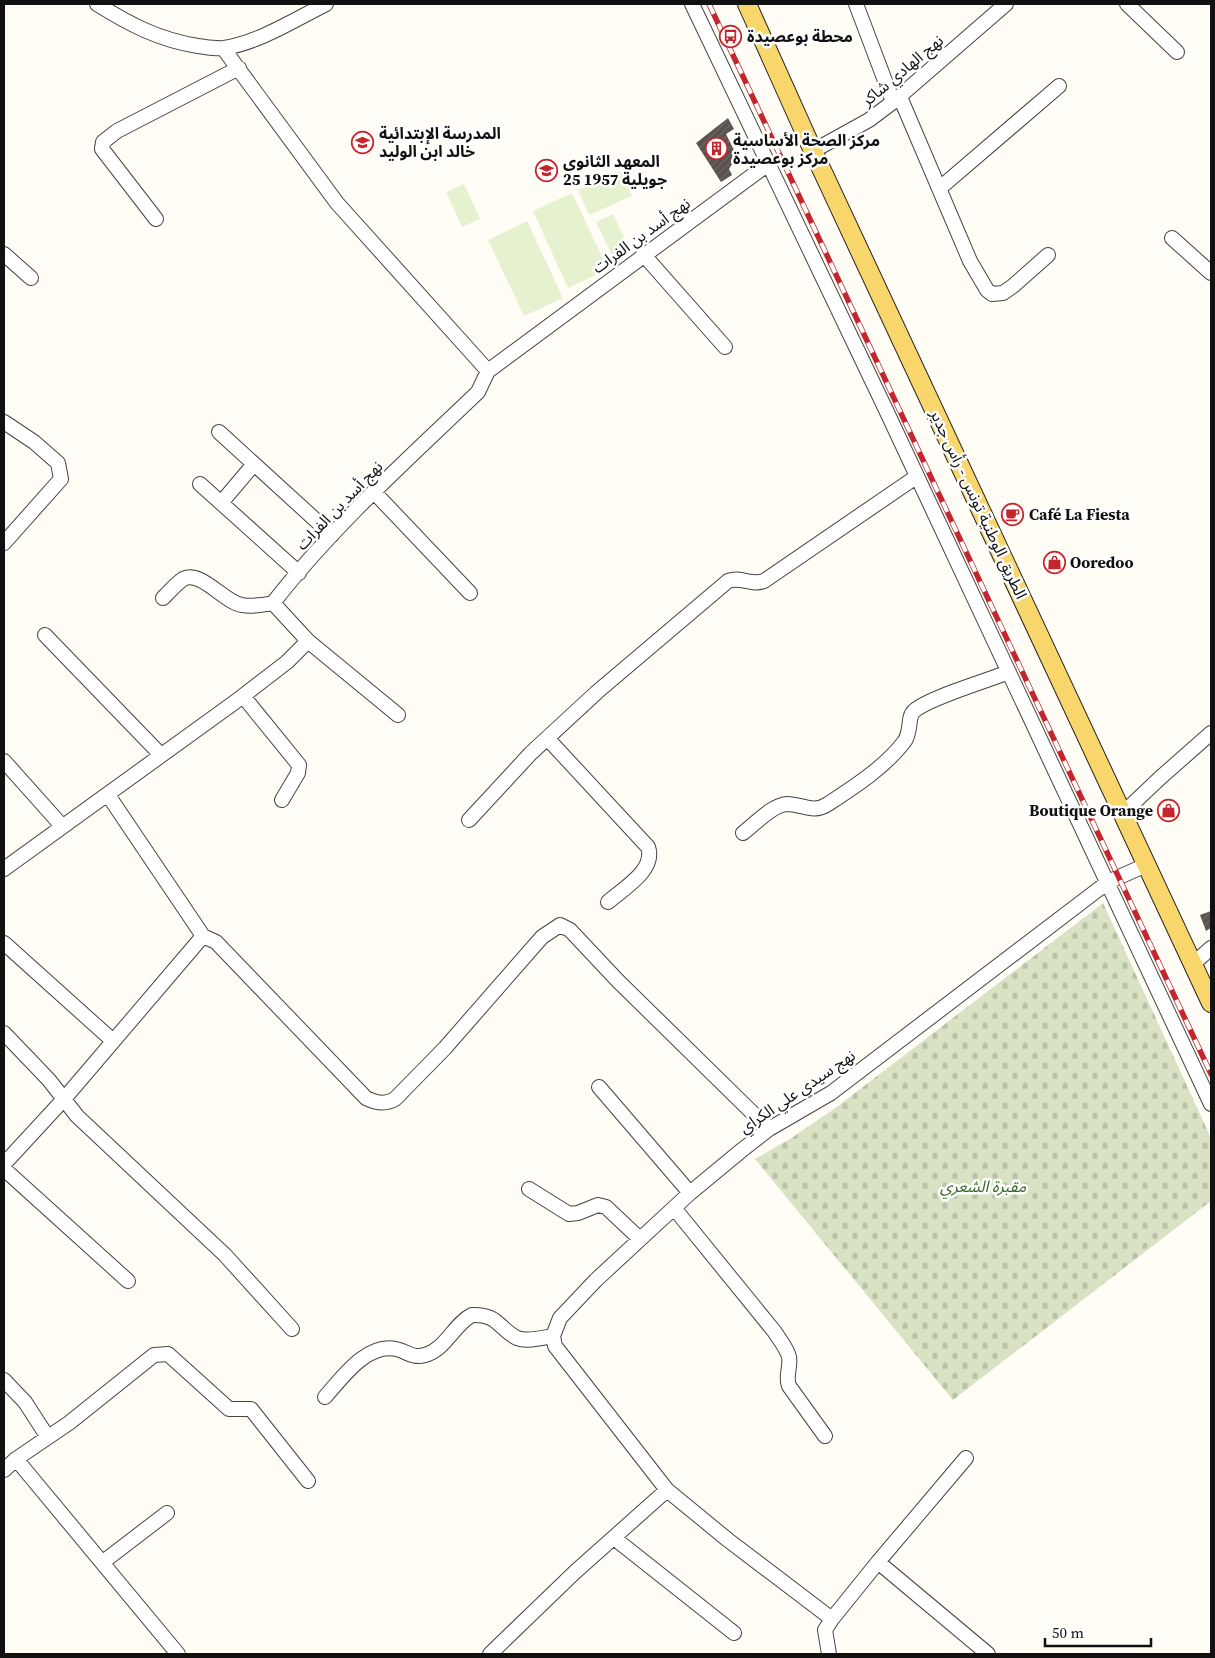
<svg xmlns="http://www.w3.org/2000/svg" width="1215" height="1658" font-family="'Source Serif 4','Noto Sans Arabic',serif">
	<defs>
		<pattern id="cemetery-stones" width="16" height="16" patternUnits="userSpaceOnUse" patternTransform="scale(1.25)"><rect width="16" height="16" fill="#d9e3c4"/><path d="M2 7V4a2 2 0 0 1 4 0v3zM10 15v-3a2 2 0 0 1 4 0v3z" fill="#b9c2a7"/></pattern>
		<pattern id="building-hatch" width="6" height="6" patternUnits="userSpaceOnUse" patternTransform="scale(1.25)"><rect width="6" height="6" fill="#5a524d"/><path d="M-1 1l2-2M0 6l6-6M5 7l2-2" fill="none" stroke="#6d6662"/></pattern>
	</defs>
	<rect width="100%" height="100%" fill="#fffdf5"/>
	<path fill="url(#cemetery-stones)" d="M1103 903 1211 1138V1201L953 1400 755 1159 793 1137 838 1106Z"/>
	<path fill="#e6f2cf" d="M620 171 632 196 589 215 578 190Z
		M464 184 480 219 462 227 446 192Z
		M572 193 608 269 568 288 533 211Z
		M613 214 629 248 612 256 596 222Z
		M527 221 563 298 524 316 488 240Z"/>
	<path fill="url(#building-hatch)" d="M728 118 734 129 726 134 737 156 729 169 732 175 721 182 696 143Z
		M1211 911V928L1206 931 1200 915Z"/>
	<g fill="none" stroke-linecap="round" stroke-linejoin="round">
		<defs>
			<path id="minor" d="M97 4C129 24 159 40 198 46 206 47 216 49 224 48 260 42 294 20 326 4
				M692 4 886 410 1211 1104
				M856 4 893 102
				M1127 4 1177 52
				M223 48 337 203 488 371
				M900 97 970 261 987 290 992 294 1003 293 1013 286 1048 255
				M813 151 869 120 893 102 1006 4
				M940 188 1059 86
				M156 219 102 149 103 142 117 131 239 68
				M1172 238 1211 273
				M4 254 31 278
				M643 254 725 347
				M4 422 34 442 58 463 61 479 4 543
				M219 432 332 535
				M200 484 299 573
				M374 492 470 593
				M221 503 254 464
				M163 598C169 592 176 584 183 579 200 569 225 603 242 605 252 607 263 605 273 603
				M45 635 161 755
				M308 641 398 715
				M243 696 299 765 298 773 282 800
				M547 738 648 847C656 870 624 888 608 902
				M4 761 62 826
				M108 795 203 936 216 942 366 1098C376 1103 385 1105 395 1099L445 1048 542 937 560 925 570 930 618 981 769 1129
				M1122 814 1160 778 1211 733
				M469 820 531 753 597 692 728 581C741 576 751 586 764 581L916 477
				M743 833C755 824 772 805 787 804 802 804 813 814 828 804 854 787 885 767 904 742 912 732 907 717 914 711 928 698 989 680 1009 672
				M4 869 235 702 287 662 308 641 273 603C333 526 407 460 478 392L488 371 768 164
				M4 943 112 1040
				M1193 964 1211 948
				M4 1033 49 1080 77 1116 225 1255 292 1329
				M599 1087 690 1193
				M4 1164 64 1099 203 936
				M4 1169 128 1281
				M529 1189 569 1214 578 1213 598 1205 606 1207 640 1239
				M674 1208 774 1331C779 1339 787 1348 789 1357 791 1367 785 1376 789 1386L825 1436
				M4 1380 25 1402 47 1436
				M325 1397C342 1378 366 1343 396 1349 407 1351 412 1359 425 1355 446 1349 454 1324 472 1315 498 1314 498 1328 517 1338 527 1342 542 1338 553 1336
				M16 1459 178 1654
				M4 1470 16 1459 69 1423 154 1355 168 1354 229 1409H251L308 1481
				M667 1490 728 1540 832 1619 878 1562 988 1654
				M614 1538 734 1633
				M103 1562 167 1513
				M878 1562 966 1458
				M490 1654 575 1572 667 1490 555 1346 553 1336 560 1318 596 1280 690 1193 742 1150 769 1129 831 1093 1108 882 1146 865
				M829 1654 825 1630 832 1619"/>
			<path id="major" d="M747 4 813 151 1211 1003"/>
		</defs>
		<use href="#minor" stroke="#444" stroke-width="16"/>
		<use href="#major" stroke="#222" stroke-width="20"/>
		<use href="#minor" stroke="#fff" stroke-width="14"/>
		<use href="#major" stroke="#f9d66b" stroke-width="18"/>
		<defs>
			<path id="rail" d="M709 4 1211 1074"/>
		</defs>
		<use href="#rail" stroke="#c4262e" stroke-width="5.5"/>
		<use href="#rail" stroke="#fff" stroke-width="4" stroke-dasharray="11" stroke-linecap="butt"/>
	</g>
	<defs>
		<symbol id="bus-ring" viewBox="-11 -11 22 22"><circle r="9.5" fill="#fff" stroke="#c4262e" stroke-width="1.5"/><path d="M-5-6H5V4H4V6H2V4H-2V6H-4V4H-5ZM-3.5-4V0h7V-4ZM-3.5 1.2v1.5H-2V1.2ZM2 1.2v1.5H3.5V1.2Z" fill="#c4262e"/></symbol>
		<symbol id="school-ring" viewBox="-11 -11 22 22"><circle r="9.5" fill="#fff" stroke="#c4262e" stroke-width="1.5"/><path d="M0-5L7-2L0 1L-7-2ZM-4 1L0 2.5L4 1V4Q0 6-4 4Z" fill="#c4262e"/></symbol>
		<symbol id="building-ring" viewBox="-11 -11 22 22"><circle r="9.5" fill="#fff" stroke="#c4262e" stroke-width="1.5"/><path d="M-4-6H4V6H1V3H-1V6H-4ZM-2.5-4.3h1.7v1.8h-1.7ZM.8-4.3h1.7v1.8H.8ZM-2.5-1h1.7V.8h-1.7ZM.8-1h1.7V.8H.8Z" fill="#c4262e"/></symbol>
		<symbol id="cafe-ring" viewBox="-11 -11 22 22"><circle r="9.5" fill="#fff" stroke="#c4262e" stroke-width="1.5"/><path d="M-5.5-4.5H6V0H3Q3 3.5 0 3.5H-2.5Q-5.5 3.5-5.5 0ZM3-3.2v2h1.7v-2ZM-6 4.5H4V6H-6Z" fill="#c4262e"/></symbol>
		<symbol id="shop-ring" viewBox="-11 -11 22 22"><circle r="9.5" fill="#fff" stroke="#c4262e" stroke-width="1.5"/><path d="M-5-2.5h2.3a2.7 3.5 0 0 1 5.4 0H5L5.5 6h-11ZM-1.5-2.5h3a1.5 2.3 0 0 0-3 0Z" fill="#c4262e"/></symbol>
	</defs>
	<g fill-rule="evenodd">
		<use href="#bus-ring" x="718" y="24" width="25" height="25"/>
		<use href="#school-ring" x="350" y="130" width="25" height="25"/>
		<use href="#building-ring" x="704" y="136" width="25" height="25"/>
		<use href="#school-ring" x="534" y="158" width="25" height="25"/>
		<use href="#cafe-ring" x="1000" y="502" width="25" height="25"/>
		<use href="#shop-ring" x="1042" y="550" width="25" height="25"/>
		<use href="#shop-ring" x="1156" y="798" width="25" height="25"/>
	</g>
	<g text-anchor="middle" stroke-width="5" stroke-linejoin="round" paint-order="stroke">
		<g font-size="16" font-weight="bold" fill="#111" stroke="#fff" text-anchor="start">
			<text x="747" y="42">محطة بوعصيدة</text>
			<text x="379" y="139">المدرسة الإبتدائية<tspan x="379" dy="18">خالد ابن الوليد</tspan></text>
			<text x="733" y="146">مركز الصحة الأساسية<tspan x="733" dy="18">مركز بوعصيدة</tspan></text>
			<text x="563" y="167">المعهد الثانوي<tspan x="563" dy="18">25 جويلية 1957</tspan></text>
			<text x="1029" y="520">Café La Fiesta</text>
			<text x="1070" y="568">Ooredoo</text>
			<text x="1153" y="816" text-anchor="end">Boutique Orange</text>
		</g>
		<g font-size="16" fill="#111" stroke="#fff">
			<text transform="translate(902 70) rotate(-40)" y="6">نهج الهادي شاكر</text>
			<text transform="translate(641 235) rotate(-36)" y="6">نهج أسد بن الفرات</text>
			<text transform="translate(979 504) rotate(65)" y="6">الطريق الوطنية تونس - رأس جدير</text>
			<text transform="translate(339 505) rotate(-46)" y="6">نهج أسد بن الفرات</text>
			<text transform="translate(797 1091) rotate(-34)" y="6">نهج سيدي علي الكراي</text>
		</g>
		<g font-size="16" font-style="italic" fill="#2f6b1f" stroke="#fff">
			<text x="983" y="1192">مقبرة الشعري</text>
		</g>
	</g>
	<rect width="1215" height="1658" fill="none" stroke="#111111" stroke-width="10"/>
	<path d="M1045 1638v8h106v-8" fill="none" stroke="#111111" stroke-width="2.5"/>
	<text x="1052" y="1638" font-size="15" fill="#111111" stroke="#ffffff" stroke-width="4" paint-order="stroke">50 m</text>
</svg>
